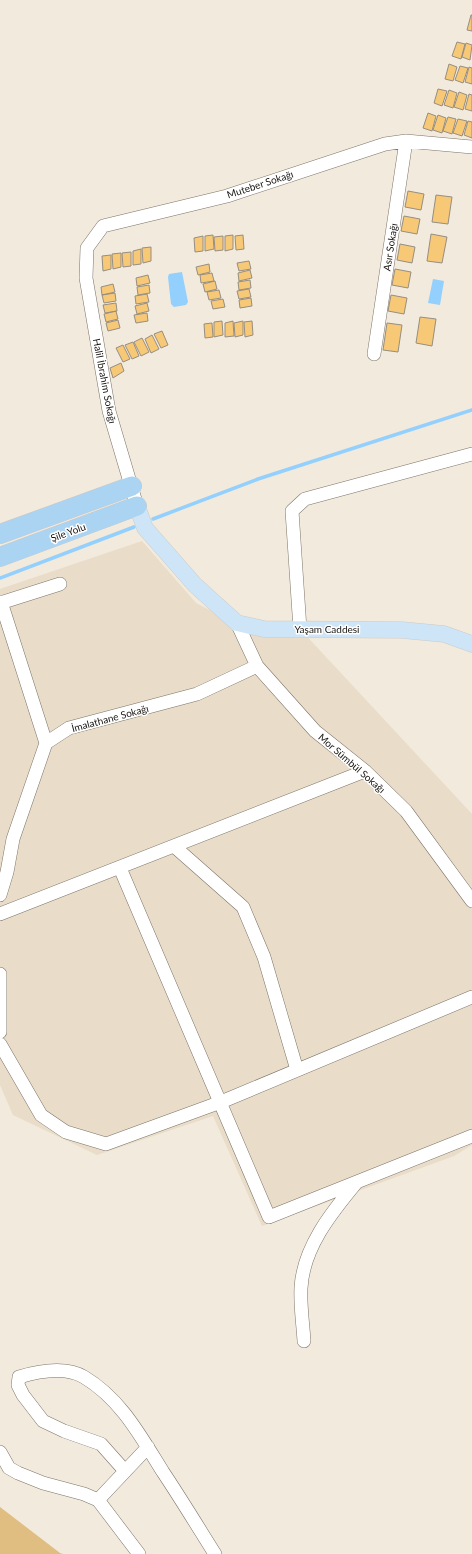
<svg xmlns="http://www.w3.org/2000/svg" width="472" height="1554" font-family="Lato,sans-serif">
	<rect width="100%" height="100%" fill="#f2eadc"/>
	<path fill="#e9dcc8" d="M142 541 196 603 237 624 300 629 472 814V1145L454 1156 262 1226 213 1116 97 1155 13 1115 0 1085V589Z"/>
	<path fill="#e0bd81" d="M0 1507 60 1553 63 1554H0Z"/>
	<path fill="#93d0fe" d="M182 272 188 302 186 305 174 307 171 304 168 277 169 274Z
		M433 279 444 281 440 305 428 303Z"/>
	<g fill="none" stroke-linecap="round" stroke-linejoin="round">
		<path stroke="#93d0fe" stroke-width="3.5" d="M153 519 258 479 472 410
			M0 578 134 527"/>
	</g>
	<path fill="#f7c876" stroke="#968e82" d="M471 15H472V31L467 30Z
		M457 42 465 44 461 59 452 56Z
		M466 43 472 45 470 60 462 57Z
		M449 64 457 67 453 81 445 79Z
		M460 66 468 68 463 83 455 80Z
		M469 67 472 68V84L465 82Z
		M438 89 447 91 442 106 434 103Z
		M449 90 457 93 453 108 444 105Z
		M459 92 467 95 463 110 454 107Z
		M469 94 472 95V111L465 109Z
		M428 113 436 116 432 131 423 128Z
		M438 115 446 118 442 133 433 130Z
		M448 117 456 119 452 134 443 131Z
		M458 119 467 121 462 136 453 133Z
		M468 121 472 122V138L464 135Z
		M408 191 424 194 421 210 405 207Z
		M436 195 452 197 448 224 432 222Z
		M404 216 420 219 417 234 401 231Z
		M431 234 447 237 442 263 427 261Z
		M213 235 214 249 205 251V236Z
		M233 235V249L225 251V236Z
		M243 235 244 249 236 250 235 236Z
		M203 236V251L195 252 194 238Z
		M223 236V250L215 251 214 237Z
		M400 244 415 247 412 263 397 260Z
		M151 247V261L143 263 142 248Z
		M141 249V264L133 265V251Z
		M131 252V266L123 267 122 253Z
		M121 253V267L113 269 112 254Z
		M111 255V269L103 271 102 256Z
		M249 261 251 269 239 271 237 263Z
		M209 264 210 272 198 275 196 267Z
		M395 269 411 272 408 288 392 285Z
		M250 270 252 278 239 281 238 273Z
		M212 273 214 281 201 283 200 275Z
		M148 275 150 283 137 286 136 278Z
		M250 280 251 288 239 290 238 282Z
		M215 281 217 289 205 292 203 284Z
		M113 284 115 292 102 295 101 287Z
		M149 285 150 293 138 295 137 287Z
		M249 289 251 297 239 299 237 291Z
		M219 290 221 298 209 300 207 292Z
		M115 293 116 301 104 303 102 295Z
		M147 294 149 302 136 304 135 296Z
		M391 295 407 298 404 314 388 311Z
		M251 298 252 306 240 308 239 300Z
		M223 299 225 307 213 309 211 301Z
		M116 303 117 311 105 313 103 305Z
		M147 303 149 311 137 314 135 306Z
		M116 311 118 319 106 322 104 314Z
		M147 313 148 321 136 323 134 315Z
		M420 317 436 319 432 346 416 343Z
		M118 320 120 328 108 331 106 323Z
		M222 321 223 335 214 337V322Z
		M233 321 234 336 225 337V323Z
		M243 321V335L235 337 234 323Z
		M252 321 253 335 245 337 244 322Z
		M212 323 213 337 205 338 204 324Z
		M387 323 402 325 398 352 383 350Z
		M162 331 168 345 161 348 154 334Z
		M152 335 159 349 151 353 145 339Z
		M142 338 149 352 141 356 134 342Z
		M133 342 139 356 132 359 125 345Z
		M123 345 130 359 123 362 116 348Z
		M121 363 124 371 113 378 110 368Z"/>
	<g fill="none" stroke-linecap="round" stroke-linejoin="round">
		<defs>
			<path id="minor" d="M374 354 406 141
				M137 506 109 411 86 278 87 248 103 226 227 196 385 144 406 141 472 147
				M1 602 46 743
				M0 603 60 584
				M237 623 257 666 315 731 365 771 406 811 472 901
				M300 629 292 511 305 499 472 454
				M175 847 243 907 264 957 297 1070
				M120 868 269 1217 472 1136
				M0 895 7 872 13 839 46 743 69 728 197 694 257 666
				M0 914 365 771
				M0 974V1032
				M0 1044 41 1115 66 1132 106 1144 221 1102 472 997
				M304 1341C303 1324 300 1305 301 1288 303 1248 331 1213 356 1183
				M0 1452 9 1468 18 1473 43 1483 84 1494 98 1500 139 1554
				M125 1471 101 1444 64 1431 43 1421 23 1395 18 1385 19 1377C39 1371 65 1366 84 1377 121 1399 141 1437 163 1472 181 1499 198 1527 215 1554
				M98 1500 148 1447"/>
			<path id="major" d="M137 506 145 528 195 585 237 623 264 629 402 630 444 634 472 644"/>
			<path id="highway" d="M0 534 132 486
				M0 557 137 506"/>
		</defs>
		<use href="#minor" stroke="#7c7469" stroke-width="14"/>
		<use href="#major" stroke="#cccbca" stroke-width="17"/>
		<use href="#highway" stroke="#cccbca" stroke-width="20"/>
		<use href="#minor" stroke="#fff" stroke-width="13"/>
		<use href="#major" stroke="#cde5f7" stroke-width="16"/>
		<use href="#highway" stroke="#abd3f2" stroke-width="19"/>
	</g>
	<g text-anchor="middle" stroke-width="3" stroke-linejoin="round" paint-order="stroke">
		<g font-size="10" fill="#171410" stroke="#fff">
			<text transform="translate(260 184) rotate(-18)" y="4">Muteber Sokağı</text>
			<text transform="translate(390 247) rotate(-81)" y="4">Asır Sokağı</text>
			<text transform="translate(105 381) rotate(79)" y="4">Halil İbrahim Sokağı</text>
			<text transform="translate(68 532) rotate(-20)" y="4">Şile Yolu</text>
			<text x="327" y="633">Yaşam Caddesi</text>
			<text transform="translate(110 718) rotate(-15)" y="4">İmalathane Sokağı</text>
			<text transform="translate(352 763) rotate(41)" y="4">Mor Sümbül Sokağı</text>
		</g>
	</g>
</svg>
